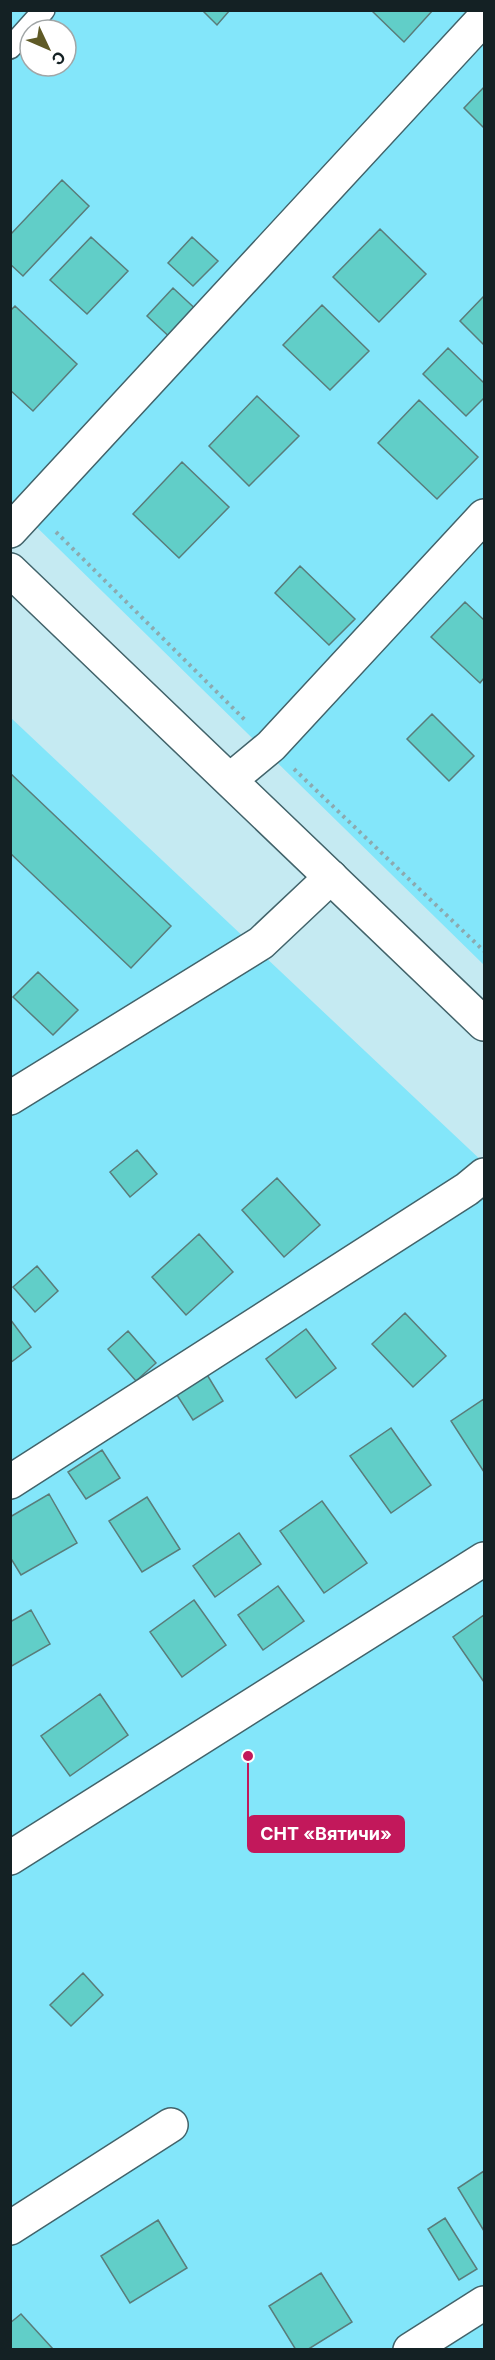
<svg xmlns="http://www.w3.org/2000/svg" width="495" height="2360" font-family="Inter,sans-serif">
	<rect width="100%" height="100%" fill="#c5eaf2"/>
	<path fill="#83e6fa" fill-rule="evenodd" d="M10 11H484V965L11 502ZM30 30H66V66H30Z
		M10 717 484 1163V2349H11Z"/>
	<path fill="#61cec8" stroke="#597c7a" stroke-width="1.5" d="M202 10H230L217 25Z
		M371 10H433L404 42Z
		M484 87V128L464 108Z
		M62 180 89 206 23 276 10 264V235Z
		M380 229 426 274 379 322 333 277Z
		M91 237 128 271 87 314 50 280Z
		M192 237 218 261 193 286 168 263Z
		M173 288 201 314 175 342 147 316Z
		M483 297 484 299V345L460 321Z
		M322 305 369 351 330 390 283 345Z
		M15 306 77 364 33 411 10 390V311Z
		M448 348 484 383V398L466 416 423 374Z
		M257 396 299 436 249 486 209 446Z
		M419 400 478 457 437 499 378 443Z
		M182 462 229 507 179 558 133 514Z
		M300 566 355 619 329 645 275 593Z
		M465 602 484 620V678L480 683 431 637Z
		M432 714 474 756 449 781 407 739Z
		M10 773 171 926 131 968 10 853Z
		M38 972 78 1010 53 1035 13 997Z
		M137 1150 157 1174 130 1197 110 1172Z
		M277 1178 320 1225 284 1257 242 1210Z
		M199 1234 233 1272 186 1315 152 1277Z
		M37 1266 58 1291 35 1312 13 1287Z
		M405 1313 446 1356 413 1387 372 1344Z
		M10 1319 31 1347 10 1363Z
		M306 1329 336 1368 296 1398 266 1359Z
		M128 1331 156 1363 136 1381 108 1349Z
		M206 1373 223 1401 193 1420 175 1392Z
		M484 1399V1472L451 1421Z
		M391 1428 431 1485 391 1513 350 1456Z
		M102 1450 120 1478 86 1499 68 1472Z
		M49 1494 77 1543 21 1575 10 1557V1517Z
		M147 1497 180 1549 142 1572 109 1521Z
		M322 1501 367 1563 324 1593 280 1531Z
		M239 1533 261 1564 215 1597 193 1566Z
		M278 1586 304 1621 263 1650 238 1615Z
		M194 1600 226 1645 182 1677 150 1632Z
		M31 1610 50 1644 10 1667V1622Z
		M484 1615V1682L453 1637Z
		M100 1694 128 1735 70 1776 41 1736Z
		M83 1973 103 1995 71 2026 50 2005Z
		M484 2171V2231L458 2188Z
		M445 2218 477 2269 459 2280 428 2229Z
		M158 2220 187 2268 130 2303 101 2256Z
		M321 2273 352 2322 307 2350H296L269 2306Z
		M21 2314 53 2349 52 2350H10V2323Z"/>
	<g fill="none" stroke-linecap="round" stroke-linejoin="round">
		<defs>
			<path id="lane" d="M10 48 44 10"/>
			<path id="street" d="M10 531 484 18
				M230 780 271 746 484 516
				M10 1098 261 943 331 877
				M10 1482 467 1189 484 1175
				M10 1858 484 1559
				M10 2228 171 2125
				M410 2350 484 2303"/>
			<path id="secondary" d="M10 570 484 1024"/>
		</defs>
		<use href="#lane" stroke="#42636a" stroke-width="24"/>
		<use href="#street" stroke="#42636a" stroke-width="36"/>
		<use href="#secondary" stroke="#42636a" stroke-width="36"/>
		<path stroke="#8ca9af" stroke-width="4" stroke-dasharray="3 4.5" stroke-linecap="butt" d="M56 532 246 721
			M294 769 484 951"/>
		<use href="#lane" stroke="#fff" stroke-width="21"/>
		<use href="#street" stroke="#fff" stroke-width="33"/>
		<use href="#secondary" stroke="#fff" stroke-width="33"/>
	</g>
	<path fill="none" stroke="#c2185b" stroke-width="2" d="M248 1756L248 1834"/>
	<circle fill="#c2185b" stroke="#fff" stroke-width="2" cx="248" cy="1756" r="6"/>
	<rect fill="#c2185b" stroke="#c2185b" stroke-width="2" x="248" y="1816" width="156" height="36" rx="6"/>
	<g font-size="18" text-anchor="middle" font-weight="bold" fill="#fff">
		<text x="326" y="1840">СНТ «Вятичи»</text>
	</g>
	<rect width="495" height="2360" fill="none" stroke="#142124" stroke-width="24"/>
	<g transform="translate(48 48) rotate(134)"><circle r="28" fill="#ffffff" stroke="#a1a6a7" stroke-width="1.5"/>
	<path d="M0-4.5L10 22L0 15L-10 22Z" fill="#5f5a26"/>
	<text y="-9" font-size="16" font-weight="bold" text-anchor="middle" fill="#142124">С</text>
	</g>
</svg>
